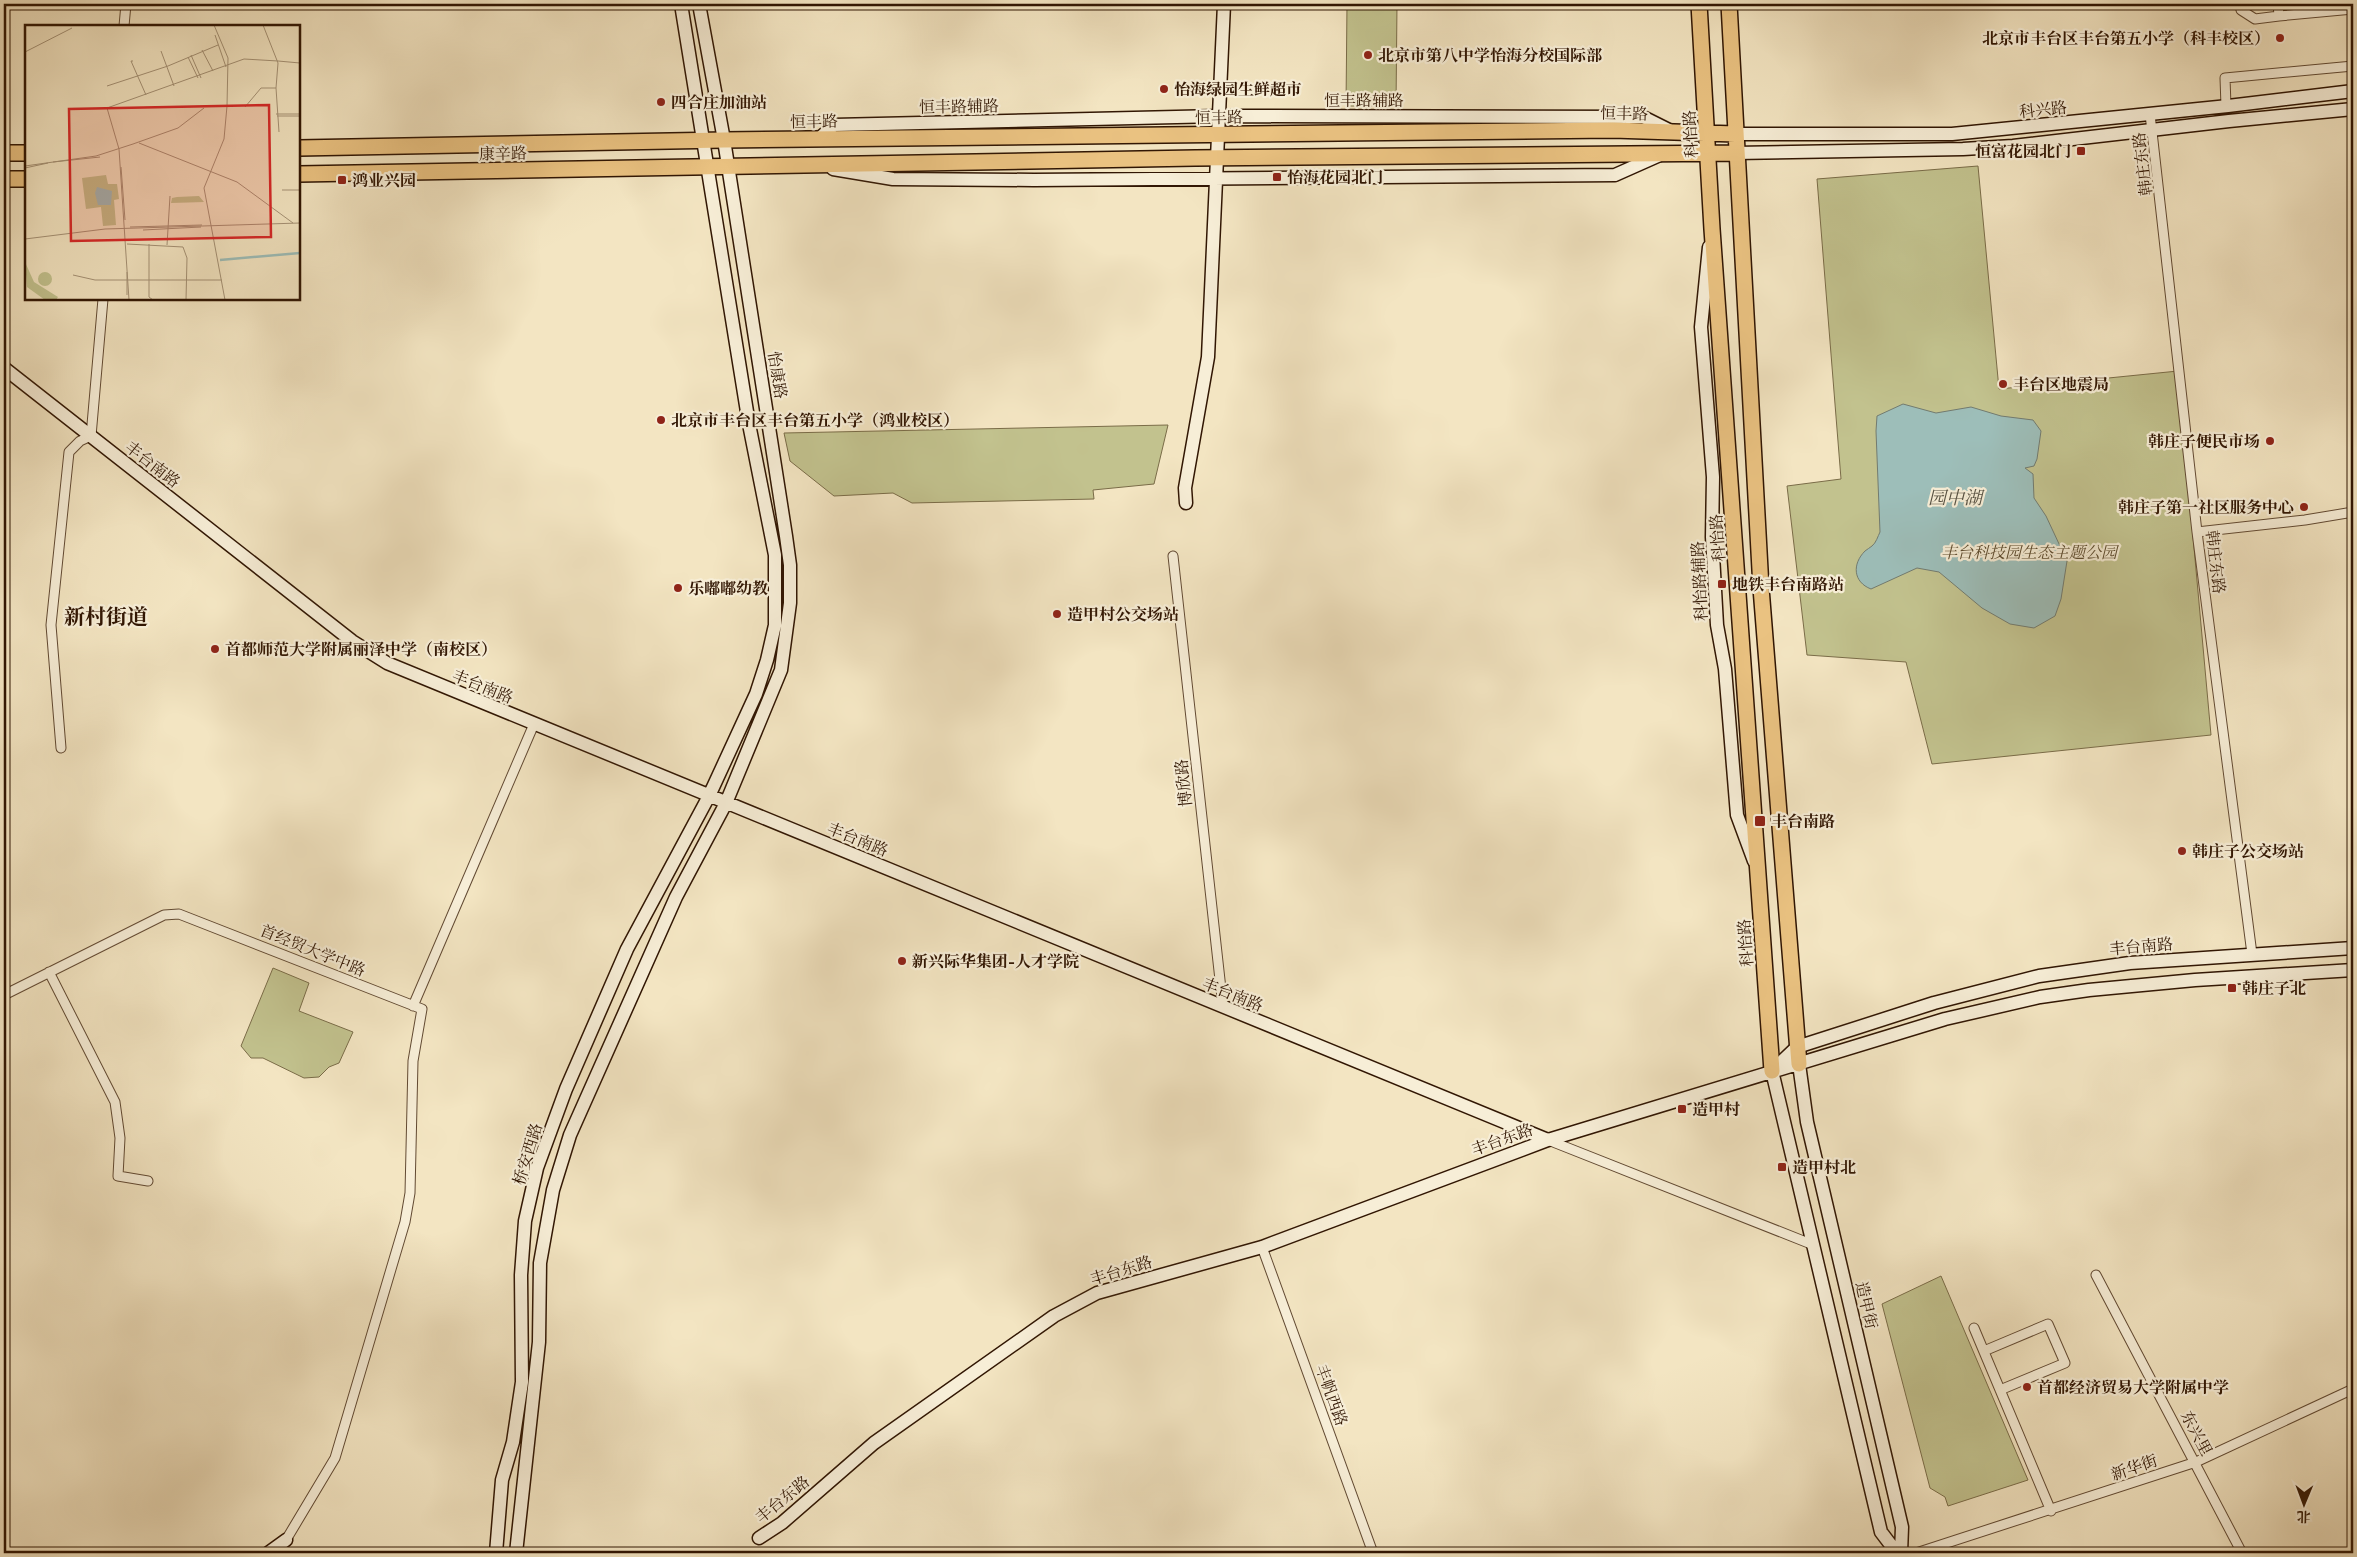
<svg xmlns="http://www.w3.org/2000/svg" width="2357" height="1557" font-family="'Libre Caslon Text','Noto Serif SC',serif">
	<rect width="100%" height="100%" fill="#f3e5c2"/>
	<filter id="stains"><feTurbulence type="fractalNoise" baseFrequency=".004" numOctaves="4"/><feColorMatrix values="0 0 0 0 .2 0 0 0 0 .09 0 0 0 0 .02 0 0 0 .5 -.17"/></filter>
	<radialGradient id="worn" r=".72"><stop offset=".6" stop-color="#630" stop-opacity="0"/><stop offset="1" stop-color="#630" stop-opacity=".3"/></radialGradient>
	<path fill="#c2c28e" stroke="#7a6c48" d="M1347 4H1397L1396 106H1346Z
		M1978 166 1999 389 2178 371 2211 735 1932 764 1906 662 1807 655 1787 486 1841 479 1817 179Z
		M1168 425 1154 484 1093 490 1094 499 912 503 893 493 834 496 790 461 784 433Z
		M273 968 309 983 299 1011 353 1032 339 1063 329 1067 319 1077 304 1078 263 1058H251L241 1046Z
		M1941 1276 2028 1480 1948 1506 1945 1497 1930 1488 1882 1304Z"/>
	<path fill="#9dbeb9" stroke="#727b70" d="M1903 404 1936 413 1971 407 2001 416 2033 420 2041 431 2037 459 2034 466 2025 468 2033 474 2034 498 2046 516 2067 561 2061 599 2055 616 2034 628 2010 624 1982 608 1939 572 1917 568 1871 589C1853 582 1852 564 1865 551 1867 549 1870 548 1872 546 1876 543 1878 536 1880 532L1876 431 1877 416Z"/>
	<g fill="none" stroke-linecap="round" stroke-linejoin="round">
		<defs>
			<path id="street" d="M2240 4 2241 10 2255 19 2279 16
				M2278 4 2279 16 2353 9
				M124 26 126 4
				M2226 106 2225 78 2353 66
				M2150 114 2197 532 2252 954
				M2197 532 2305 520 2353 512
				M1173 556 1223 1007
				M61 748 51 625 69 452 80 441 91 436 103 299
				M49 972 115 1102 120 1138 118 1176 148 1181
				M4 995 164 915 179 914 422 1009 413 1061 410 1193 405 1222 335 1458 286 1540
				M413 1006 534 724
				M1548 1140 1811 1244
				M1262 1247 1373 1553
				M2096 1275 2242 1553
				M1974 1328 2051 1511
				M1984 1351 2048 1324 2065 1363 2000 1390
				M1916 1553 2196 1462 2353 1389"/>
			<path id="secondary" d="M1735 134H1952L2228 106 2353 91
				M820 138 834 125 1219 116 1643 117 1671 131
				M1735 153 1963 149 2013 146 2229 121 2353 109
				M833 169 893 179 1034 180 1615 175 1660 155
				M1709 247 1701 327 1713 477 1712 537 1717 625 1725 669 1737 815 1754 861
				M4 368 352 641 387 663 1548 1140
				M1186 503 1185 488 1208 357 1224 4
				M1799 1064 1807 1122 1902 1527 1901 1553
				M1774 1069 1797 1047 1934 1003 2039 976 2130 963 2353 948
				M1772 1071 1881 1532 1897 1553
				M759 1538 782 1523 874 1443 1054 1316 1097 1293 1262 1247 1548 1140 1945 1019 2040 997 2089 990 2195 980 2353 970
				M268 1553 286 1540
				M496 1553 502 1480 513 1442 522 1382 521 1275 525 1221 537 1168 566 1089 627 949 709 796 756 694 767 660 775 625V555L749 424 681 4
				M516 1553 539 1342 540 1263 553 1190 570 1135 676 897 726 803 781 670 790 603V565L786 536 724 140 699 4"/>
			<path id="primary" d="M1699 4 1712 229 1772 1071
				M1729 4 1761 588 1799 1064
				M299 148 724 140 1613 130 1735 134
				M4 153H26
				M299 174 1195 158 1735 153
				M4 179H26"/>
		</defs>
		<use href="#street" stroke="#624a33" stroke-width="11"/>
		<use href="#secondary" stroke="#311603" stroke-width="15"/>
		<use href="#primary" stroke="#311603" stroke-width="18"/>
		<use href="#street" stroke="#f7eed7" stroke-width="9"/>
		<use href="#secondary" stroke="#f7eed7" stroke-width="12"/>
		<use href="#primary" stroke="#eac281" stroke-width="15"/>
	</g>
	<g fill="#8f2418" stroke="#f7eed7" stroke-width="2">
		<circle cx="2280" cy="38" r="5"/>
		<circle cx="1368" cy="55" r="5"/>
		<circle cx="1164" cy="89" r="5"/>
		<circle cx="661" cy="102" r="5"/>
		<rect x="2076" y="146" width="10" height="10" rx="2.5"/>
		<rect x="1272" y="172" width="10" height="10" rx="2.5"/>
		<rect x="337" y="175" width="10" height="10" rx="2.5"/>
		<circle cx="2003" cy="384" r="5"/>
		<circle cx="661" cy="420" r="5"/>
		<circle cx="2270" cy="441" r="5"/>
		<circle cx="2304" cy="507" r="5"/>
		<rect x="1717" y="579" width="10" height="10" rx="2.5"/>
		<circle cx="678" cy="588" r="5"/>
		<circle cx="1057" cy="614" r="5"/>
		<circle cx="215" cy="649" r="5"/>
		<rect x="1754" y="815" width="12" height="12" rx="2.5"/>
		<circle cx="2182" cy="851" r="5"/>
		<circle cx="902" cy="961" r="5"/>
		<rect x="2227" y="983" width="10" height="10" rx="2.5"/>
		<rect x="1677" y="1104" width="10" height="10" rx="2.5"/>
		<rect x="1777" y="1162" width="10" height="10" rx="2.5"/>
		<circle cx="2027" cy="1387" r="5"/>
	</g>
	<g text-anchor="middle" stroke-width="4.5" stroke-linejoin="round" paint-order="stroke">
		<g font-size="16" font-weight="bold" fill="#311603" stroke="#f7eed7" text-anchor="start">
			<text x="2270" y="44" text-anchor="end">北京市丰台区丰台第五小学（科丰校区）</text>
			<text x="1378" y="61">北京市第八中学怡海分校国际部</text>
			<text x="1174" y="95">怡海绿园生鲜超市</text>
			<text x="671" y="108">四合庄加油站</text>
			<text x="2071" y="157" text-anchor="end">恒富花园北门</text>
			<text x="1287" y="183">怡海花园北门</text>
			<text x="352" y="186">鸿业兴园</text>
			<text x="2013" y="390">丰台区地震局</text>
			<text x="671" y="426">北京市丰台区丰台第五小学（鸿业校区）</text>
			<text x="2260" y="447" text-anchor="end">韩庄子便民市场</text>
			<text x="2294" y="513" text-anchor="end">韩庄子第一社区服务中心</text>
			<text x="1732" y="590">地铁丰台南路站</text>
			<text x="688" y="594">乐嘟嘟幼教</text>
			<text x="1067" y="620">造甲村公交场站</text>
			<text x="225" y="655">首都师范大学附属丽泽中学（南校区）</text>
			<text x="1771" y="827">丰台南路</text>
			<text x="2192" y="857">韩庄子公交场站</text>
			<text x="912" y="967">新兴际华集团-人才学院</text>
			<text x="2242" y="994">韩庄子北</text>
			<text x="1692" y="1115">造甲村</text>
			<text x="1792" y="1173">造甲村北</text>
			<text x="2037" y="1393">首都经济贸易大学附属中学</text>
		</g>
		<g font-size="16" fill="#311603" stroke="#f7eed7">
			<text x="1364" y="106">恒丰路辅路</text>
			<text transform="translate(959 106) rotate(-1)" y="6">恒丰路辅路</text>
			<text transform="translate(2043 109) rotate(-6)" y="6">科兴路</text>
			<text transform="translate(1624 113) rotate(1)" y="6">恒丰路</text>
			<text transform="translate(1219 117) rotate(-1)" y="6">恒丰路</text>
			<text transform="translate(814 121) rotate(-1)" y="6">恒丰路</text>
			<text transform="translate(1690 134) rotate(-93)" y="6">科怡路</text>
			<text transform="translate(503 153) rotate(-1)" y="6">康辛路</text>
			<text transform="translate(2142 164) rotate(-97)" y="6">韩庄东路</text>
			<text transform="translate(778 375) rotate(81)" y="6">怡康路</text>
			<text transform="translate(153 464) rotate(38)" y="6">丰台南路</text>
			<text transform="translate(1717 538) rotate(-94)" y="6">科怡路</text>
			<text transform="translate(2216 562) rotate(83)" y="6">韩庄东路</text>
			<text transform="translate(1699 581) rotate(-93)" y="6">科怡路辅路</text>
			<text transform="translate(483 686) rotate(22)" y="6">丰台南路</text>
			<text transform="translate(1183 783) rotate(-96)" y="6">博欣路</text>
			<text transform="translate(858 839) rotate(22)" y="6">丰台南路</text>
			<text transform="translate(1745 943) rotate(-94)" y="6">科怡路</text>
			<text transform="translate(2141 946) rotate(-5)" y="6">丰台南路</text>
			<text transform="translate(313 950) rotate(22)" y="6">首经贸大学中路</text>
			<text transform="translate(1233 994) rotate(22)" y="6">丰台南路</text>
			<text transform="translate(1502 1139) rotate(-20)" y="6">丰台东路</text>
			<text transform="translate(527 1154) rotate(-73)" y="6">桥安西路</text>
			<text transform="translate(1121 1270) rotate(-17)" y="6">丰台东路</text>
			<text transform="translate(1867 1305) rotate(77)" y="6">造甲街</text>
			<text transform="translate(1332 1395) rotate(70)" y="6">丰帆西路</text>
			<text transform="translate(2197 1433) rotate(62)" y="6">东兴里</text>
			<text transform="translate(2134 1467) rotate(-19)" y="6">新华街</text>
			<text transform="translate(782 1499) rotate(-39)" y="6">丰台东路</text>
		</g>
		<g font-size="16" font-style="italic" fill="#5c4a2d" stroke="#f7eed7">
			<text x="2029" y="558">丰台科技园生态主题公园</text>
		</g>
		<g font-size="18" font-style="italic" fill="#575143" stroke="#f7eed7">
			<text x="1955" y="504">园中湖</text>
		</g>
		<g font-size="21" font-weight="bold" fill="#311603" stroke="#f7eed7">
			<text x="106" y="624">新村街道</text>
		</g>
	</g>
	<g transform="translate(25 25)">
		<rect width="275" height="275" fill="#f3e5c2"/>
		<path d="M81 150 83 159H92L94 174 89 175 91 200 78 201 76 182 61 184 57 153ZM174 171 179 177 146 178 147 173 152 172ZM0 237 9 257 33 272 31 275H20L2 262ZM13 254a7 7 0 1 1 14 0a7 7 0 1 1-14 0Z" fill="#c2c28e"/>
		<path d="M72 162 87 166 86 180H73L70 168Z" fill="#9dbeb9"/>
		<path fill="none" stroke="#9dbeb9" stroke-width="2.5" d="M195 235 275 228"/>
		<path fill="none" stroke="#a59276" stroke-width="1" d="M189 0 203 33 202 81 199 114 179 163 200 275M190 10 201 42M177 25 188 46M136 26 149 61M0 27 47 3M166 30 176 53M163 32 173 53M108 36H106L121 70M253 36 275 38M82 61 143 41 193 20M251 63 254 107M220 82 236 63H251L253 38 238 0M82 83 94 124 104 275M82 83 219 34 253 36M251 89H275M252 91H275M114 118 212 157 268 198M28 137 75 132M0 141 71 131 108 119 153 103 179 83M96 142 100 195M0 143 23 138M257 165H275M105 202 177 200M118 205 176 202M0 214 80 204 275 198M102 219 158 222 162 233 161 275M124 219V272L128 275M142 220 145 171M48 250 70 255H197M102 270V247"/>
		<path fill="#d62828" fill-opacity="0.15" stroke="#d62828" stroke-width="2.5" d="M244 80 246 212 46 216 44 84Z"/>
		<rect width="275" height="275" fill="none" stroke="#311603" stroke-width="2.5"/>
	</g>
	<rect width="2357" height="1557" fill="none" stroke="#f3e5c2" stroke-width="20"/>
	<rect x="5" y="5" width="2347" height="1547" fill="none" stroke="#311603" stroke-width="2.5"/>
	<rect x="10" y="10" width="2337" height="1537" fill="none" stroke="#311603"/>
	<g transform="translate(2304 1504) rotate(181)" stroke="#f7eed7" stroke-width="4" paint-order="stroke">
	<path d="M0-4L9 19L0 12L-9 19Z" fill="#311603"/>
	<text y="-8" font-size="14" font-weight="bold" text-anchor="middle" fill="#311603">北</text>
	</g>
	<rect width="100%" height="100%" filter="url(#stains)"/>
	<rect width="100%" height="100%" fill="url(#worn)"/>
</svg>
